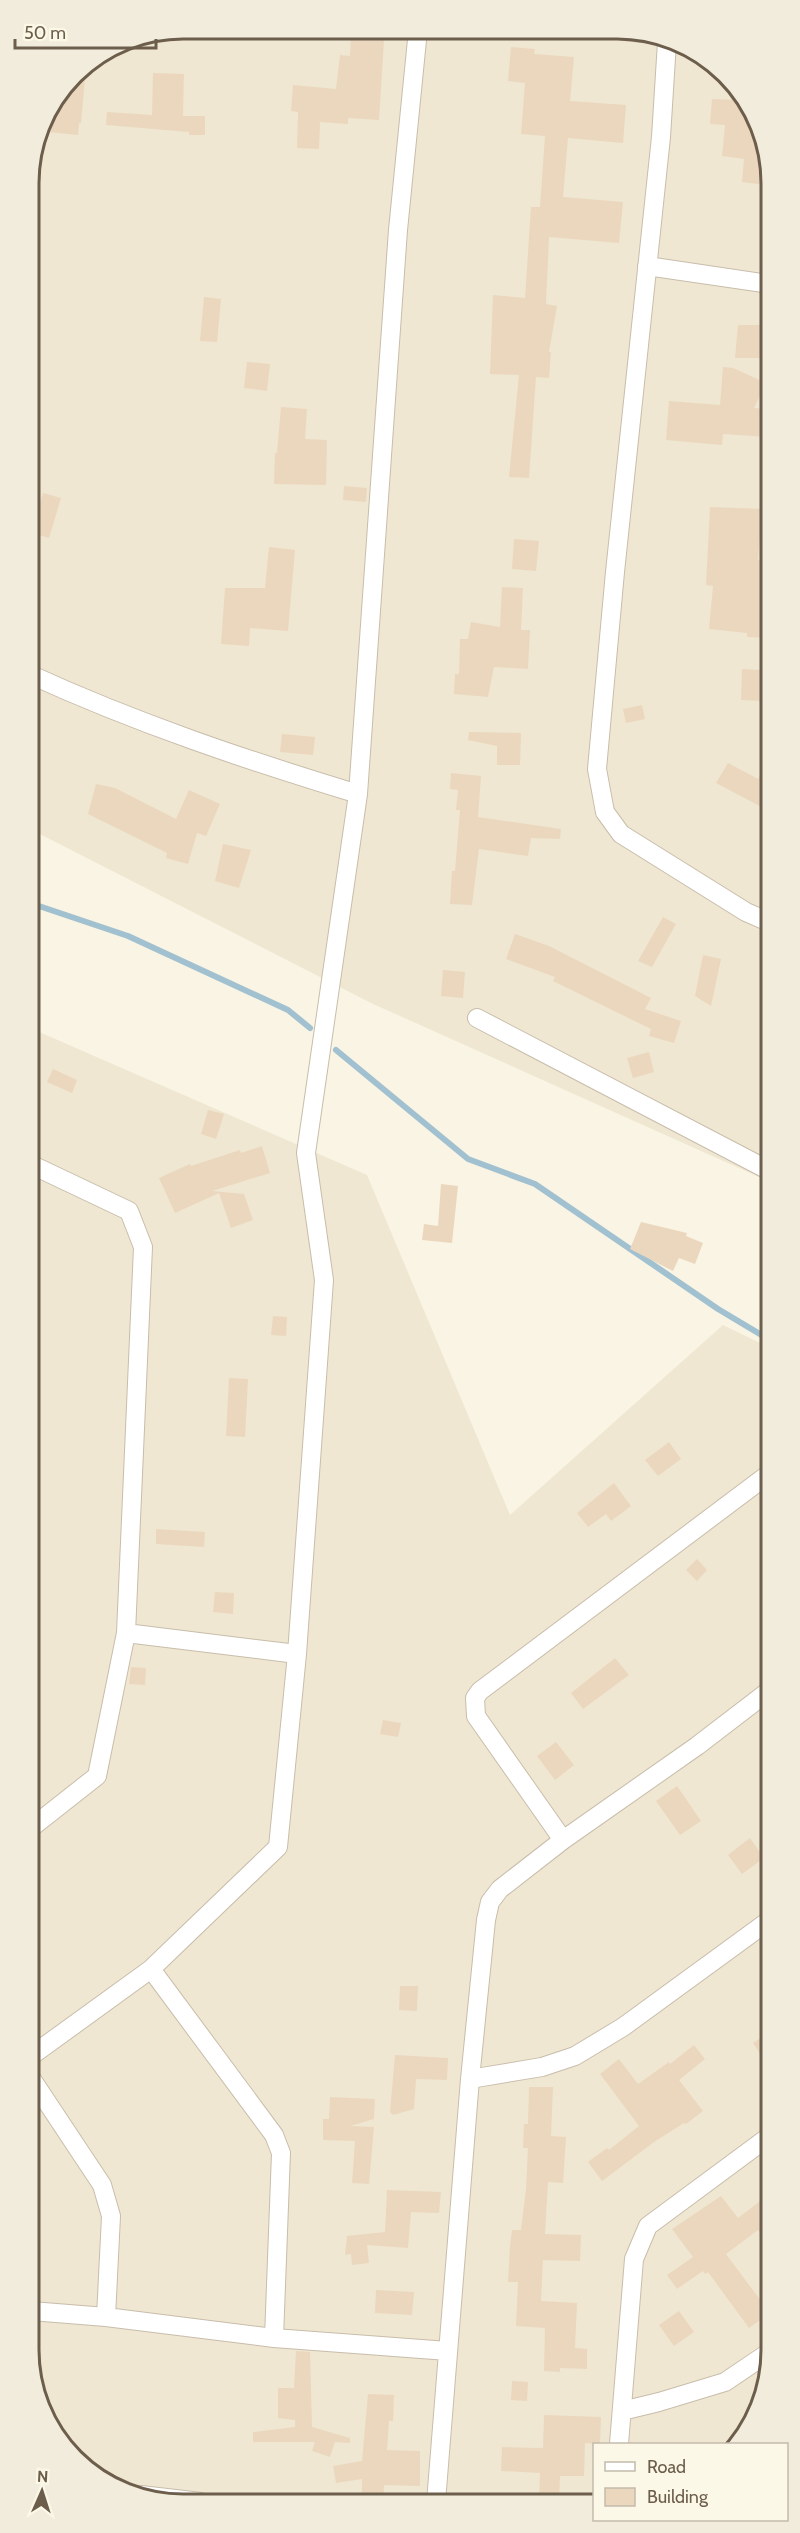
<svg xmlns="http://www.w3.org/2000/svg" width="800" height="2533" font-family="Cabin,sans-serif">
	<rect width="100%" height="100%" fill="#f9f4e3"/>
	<path fill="#efe7d2" d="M183 29 647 32 726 74 769 154 770 1182 371 1003 30 829 29 174 40 124 74 74 124 40Z
		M30 1028 367 1175 510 1515 723 1325 770 1348 771 2359 760 2409 738 2444H594V2502H154L74 2459 31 2379Z"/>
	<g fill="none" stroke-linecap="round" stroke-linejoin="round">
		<path stroke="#a2c1d0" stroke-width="6" d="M30 903 128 936 288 1010 310 1028
			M336 1050 468 1159 535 1184 718 1309 770 1340"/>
	</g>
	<path fill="#ebd7be" d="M357 30H380V40H384L379 120 348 118V124L320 122 319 149 297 148 298 112 291 111 293 85 336 89 340 55 350 56 351 37 357 38Z
		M511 47 535 49 534 54 574 57 570 101 626 105 623 143 568 138 563 197 623 202 619 243 549 237 546 304 557 306 549 352H551L549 378 536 377 529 478 509 477 519 375 490 374 493 295 525 298 531 207H540L545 136 521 134 525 83 508 81Z
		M86 66 81 123H79L78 135 48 132 50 110 74 74Z
		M153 73 184 74 183 116H205V135H189V132L106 125 107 112 152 115Z
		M712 99 740 100 769 154 767 185 742 182 744 159 722 156 725 125 710 124Z
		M204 297 221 299 217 342 200 341Z
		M738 325H769V358H735Z
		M247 362 270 364 267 391 244 388Z
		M723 367 733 368 766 383 754 408 769 409V437L723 434 722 445 666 440 669 401 720 405Z
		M281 407 307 409 305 439 327 440 326 485 274 484 275 453H277Z
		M344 486 367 488 366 502 343 500Z
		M43 493 61 498 49 538 32 533Z
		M710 507 762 509 758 560H768L764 608H769V638L747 637V633L709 629 713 586 706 585Z
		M514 539 539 541 536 571 512 569Z
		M269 547 295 550 288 631 250 628 249 646 221 644 225 588H265Z
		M502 587 523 588 521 630H530L528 669 494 667 488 697 454 694 455 674H459L460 639H468L471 622 500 627Z
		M742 669 763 670 762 701 741 700Z
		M642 705 645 719 626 723 623 709Z
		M469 732 521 733 520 765H497V746L468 740Z
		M282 734 315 737 313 755 280 752Z
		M769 759V811L716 783 728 763 758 779Z
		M451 773 481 776 478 817 561 829 560 839 531 838 528 856 479 849 472 905 450 904 452 871H455L460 810H456L458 790 450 789Z
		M96 784 115 788 176 819 189 790 220 804 206 836 197 833 188 864 166 858 167 853 88 814Z
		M223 844 251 850 239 888 215 881Z
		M663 917 676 924 652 967 638 961Z
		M515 934 549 946 651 998 645 1009 681 1021 674 1043 649 1036 651 1029 553 981 555 977 506 959Z
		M703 955 721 959 711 1006 695 996Z
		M443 970 465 972 463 998 441 996Z
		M649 1052 654 1072 633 1078 627 1058Z
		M53 1069 77 1080 72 1093 47 1082Z
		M208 1110 224 1114 216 1139 201 1134Z
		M262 1146 270 1173 212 1191 244 1194 253 1220 231 1228 219 1193 175 1213 159 1178 190 1164 191 1166 240 1150 241 1153Z
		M441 1184 458 1186 452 1243 422 1240 424 1224 438 1226Z
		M641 1222 687 1233 686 1236 703 1243 695 1264 679 1258 673 1271 630 1249Z
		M273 1316 287 1317 286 1336 271 1335Z
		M229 1378 248 1379 245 1437 226 1436Z
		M669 1442 681 1459 658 1476 645 1460Z
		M614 1483 631 1506 611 1521 606 1514 588 1527 577 1513Z
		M156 1529 205 1532 204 1547 156 1544Z
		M697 1559 707 1570 697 1581 686 1570Z
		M215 1592 234 1593 233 1614 213 1612Z
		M615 1658 629 1675 583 1709 571 1693Z
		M131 1667 146 1668 145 1685 129 1684Z
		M383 1720 401 1723 398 1737 380 1734Z
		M556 1742 574 1765 555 1780 537 1756Z
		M677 1786 701 1821 680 1835 656 1801Z
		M750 1838 764 1858 742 1874 728 1855Z
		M400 1986H418L417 2011 399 2010Z
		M771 2031V2070L753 2043Z
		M694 2045 705 2059 679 2080 703 2111 686 2124 684 2123 654 2142 602 2181 588 2162 607 2148 609 2150 639 2126 600 2074 619 2059 638 2084 669 2062 670 2064Z
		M395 2055 448 2058 447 2080 416 2079 414 2109 393 2115 390 2112Z
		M529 2087H553L551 2136 566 2137 563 2183 548 2182 545 2234 581 2235 580 2261 543 2260 541 2301 577 2303 575 2348 587 2349V2369L560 2368V2372L544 2371 545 2328 516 2326 518 2282H508L510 2246 512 2230H521L526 2189 528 2148H523L524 2124H528Z
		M330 2097 375 2099 374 2119 350 2126 374 2127 369 2184 352 2183 355 2141 323 2140V2119H329Z
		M387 2190 441 2192 439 2213 411 2212 408 2248 367 2245 369 2263 352 2265 351 2254 345 2255 347 2236 385 2232Z
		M771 2193V2226L761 2234 758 2230 726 2254 770 2313 749 2328 708 2272 705 2274 703 2271 677 2289 667 2275 693 2257 672 2229 721 2196 738 2218Z
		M376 2290 414 2292 412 2315 375 2313Z
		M679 2311 694 2332 674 2346 659 2325Z
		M296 2351 310 2352 312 2427 350 2438V2443L335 2442 330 2457 312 2451 315 2442H253V2432L295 2427V2420L278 2418V2388H294Z
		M512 2381 528 2382 527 2401 511 2400Z
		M368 2394 394 2395 393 2421H389L387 2450 420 2451V2486L384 2485 383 2502H362V2479L336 2483 333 2466 362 2461Z
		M544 2415 601 2417 600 2444 585 2443 584 2476H560L559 2502H539L540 2473 501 2471 502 2447 543 2448Z"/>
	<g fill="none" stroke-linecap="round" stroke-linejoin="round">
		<defs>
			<path id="street" d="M625 31 652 34
				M667 42 661 137 615 572 597 769 605 812 621 834 746 912 769 922
				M647 266 769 284
				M29 674C136 723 246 760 358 794
				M477 1018 770 1171
				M30 1164 129 1211 143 1247 126 1633 97 1776 31 1828
				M126 1633 297 1654
				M563 1840 476 1716 475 1698 480 1691 770 1473
				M151 1969 274 2135 281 2153 274 2338
				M31 2056 151 1969 278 1847 297 1654 324 1280 306 1153 358 794 398 230 418 30
				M31 2078 102 2185 111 2216 106 2317
				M470 2079 542 2067 575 2056 623 2027 771 1919
				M31 2311 106 2317 274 2338 448 2351
				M622 2411 659 2402 725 2382 771 2351
				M619 2444 634 2259 648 2226 771 2135
				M141 2495 201 2502
				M436 2502 470 2079 486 1920 490 1902 500 1889 563 1840 697 1746 770 1690"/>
		</defs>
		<use href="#street" stroke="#c8bdab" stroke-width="20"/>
		<use href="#street" stroke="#fff" stroke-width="18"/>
	</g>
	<path d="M0 0H800V2533H0ZM183 39H617A144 144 0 0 1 761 183V2350A144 144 0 0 1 617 2494H183A144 144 0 0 1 39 2350V183A144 144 0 0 1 183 39Z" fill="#f1ecdc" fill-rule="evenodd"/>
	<path fill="none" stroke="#6d5e4c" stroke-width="3" d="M183 39H617A144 144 0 0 1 761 183V2350A144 144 0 0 1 617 2494H183A144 144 0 0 1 39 2350V183A144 144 0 0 1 183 39Z"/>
	<rect x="593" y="2443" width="195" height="78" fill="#fcf8e8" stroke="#c3baaa" stroke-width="1.5"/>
	<rect x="605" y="2462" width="30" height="9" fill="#ffffff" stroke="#c3baaa" stroke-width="1.5"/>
	<text x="647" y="2473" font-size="18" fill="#6d5e4c">Road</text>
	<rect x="605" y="2488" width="30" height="18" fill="#ebd7be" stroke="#c3baaa" stroke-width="1.5"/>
	<text x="647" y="2503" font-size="18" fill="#6d5e4c">Building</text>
	<g transform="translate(42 2491) rotate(3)" stroke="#fcf8e8" stroke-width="4.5" paint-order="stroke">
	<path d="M0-4.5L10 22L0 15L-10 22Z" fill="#6d5e4c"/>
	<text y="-9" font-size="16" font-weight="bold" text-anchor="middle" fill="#6d5e4c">N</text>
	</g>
	<path d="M15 39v9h141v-9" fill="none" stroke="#6d5e4c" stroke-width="3"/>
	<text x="24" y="39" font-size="18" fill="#6d5e4c" stroke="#fcf8e8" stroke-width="4.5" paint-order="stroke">50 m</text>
</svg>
